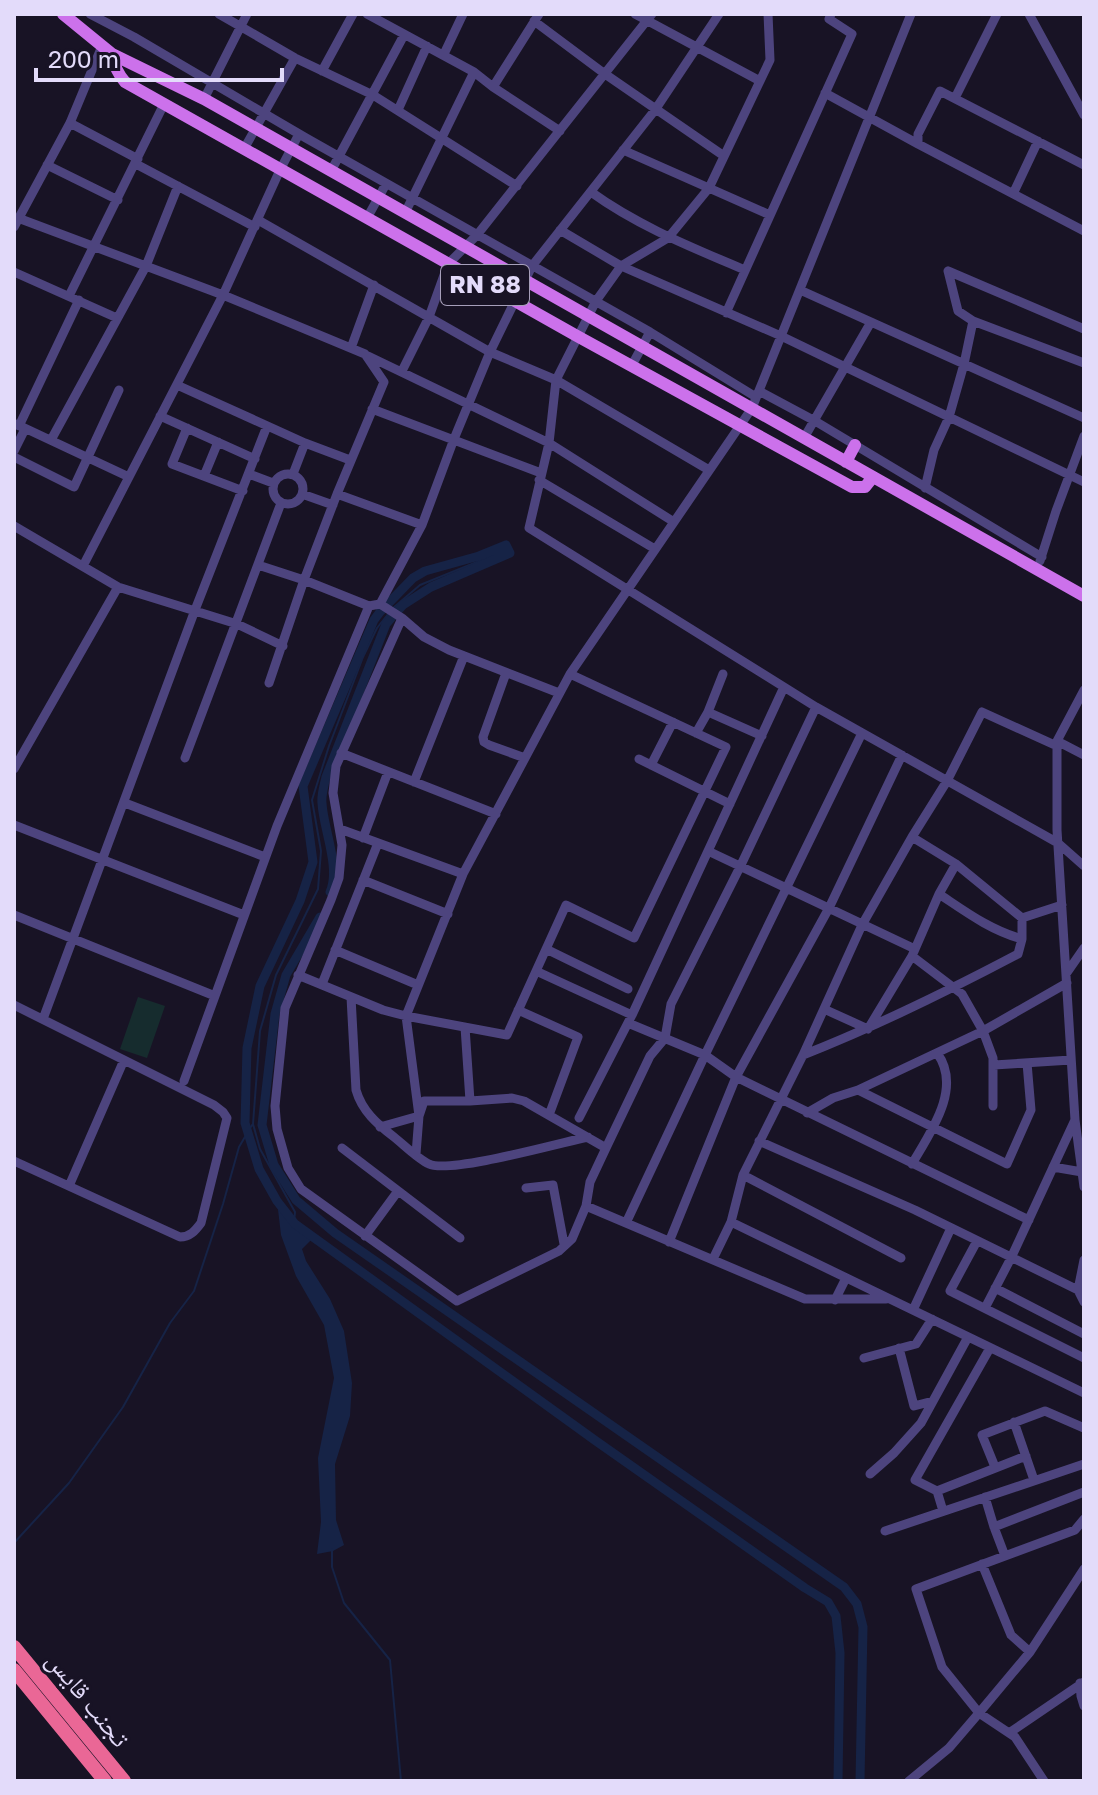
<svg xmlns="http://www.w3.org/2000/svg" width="1098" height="1795" font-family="'Golos Text','Noto Naskh Arabic',sans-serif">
	<rect width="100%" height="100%" fill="#181325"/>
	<path fill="#162c2e" d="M138 997 165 1006 147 1058 120 1049Z"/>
	<path fill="#162346" d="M277 1201 295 1224 314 1237 302 1249 306 1261 330 1299 344 1331 352 1383 350 1416 335 1464 336 1520 344 1545 333 1551 317 1554 321 1522 318 1458 334 1378 324 1325 296 1276 281 1235Z"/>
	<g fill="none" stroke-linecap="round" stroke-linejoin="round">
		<path stroke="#162346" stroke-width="2" d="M393 608 420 585 504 551
			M294 1223 295 1212 260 1149 253 1124 260 1031 276 975 318 889 321 851 312 800 329 746 363 657 377 628 389 613
			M14 1543 69 1483 123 1407 170 1323 194 1291 223 1204 239 1147 252 1125
			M332 1549V1567L344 1603 390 1660 401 1781"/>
		<path stroke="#162346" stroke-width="9" d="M330 892C341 868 323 828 322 803 321 795 324 786 326 777L386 624 403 605 431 587 510 553 506 545 479 556 425 571 413 578 380 612 374 620 303 786 313 862 300 901 260 986 247 1048 245 1123 259 1169 277 1201 295 1224 596 1441 805 1588 828 1602 836 1616 840 1653 838 1781
			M320 917 286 975 275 1014 262 1125 274 1165 296 1200 335 1233 844 1587 857 1604 863 1627 860 1781"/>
		<path stroke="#4d447e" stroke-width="9" d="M90 14 134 37 306 138 650 332 756 397
			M219 14 295 58 373 95 517 186
			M367 14 474 72 493 87 560 131
			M635 14 760 81
			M768 14 770 60 709 188 668 238 621 266 596 301 556 380 549 443 529 528 816 707 1058 843 1084 866
			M1029 14 1084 115
			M534 21 605 74 724 156
			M444 54 463 14
			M322 71 353 14
			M493 87 539 14
			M825 93 918 144
			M955 98 997 14
			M204 99 247 14
			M398 110 427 46
			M70 123 138 159
			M244 149 295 58
			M623 150 770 215
			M136 164 255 227
			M47 165 118 200
			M1084 165 940 91 918 134V144L1084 231
			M331 171 404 35
			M591 192C638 226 691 247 745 270
			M1013 194 1038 141
			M405 213 474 72
			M18 218 223 295 365 354 384 382 337 494 304 580 269 683
			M367 218 386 184
			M258 220 490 352 556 380 709 470
			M14 227 70 123 102 46
			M560 230 621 266 781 336 1084 482
			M948 271 1084 329
			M948 271 958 311 973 321
			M14 272 117 318
			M800 290 1084 418
			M69 296 164 104
			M726 313 852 34 829 19 831 14
			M351 348 374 285
			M368 356 549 443 674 522
			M632 365 650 332
			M402 371 429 317 448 264 477 235 652 14
			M177 385 305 443 293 474
			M759 391 815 421 1042 557
			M372 409 541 473
			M160 416 255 459
			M16 424 129 477
			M19 426 79 300
			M187 428 172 464 243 491
			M804 438 871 322
			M51 440 146 266 178 186
			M305 443 350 460
			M14 451 25 429
			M14 457 74 487 119 390
			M273 489a15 15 0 1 1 30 0a15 15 0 1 1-30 0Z
			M249 474 273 483
			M204 476 218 442
			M539 480 655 549
			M925 488 934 450 949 417 964 364 973 321 1084 363
			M302 494 333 505
			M337 494 422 525
			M14 526 118 587 237 624 283 646
			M1040 561 1056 511 1084 436
			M258 565 304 580 369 606 380 604 422 525 454 439 490 352 532 266 655 110 719 14
			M83 566 223 295 280 170 299 134
			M380 604 402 618 424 637 449 650 559 693
			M402 618 336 766 333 793 342 845 339 878 331 900 285 1008 275 1106 277 1129 288 1168 301 1189 457 1301 559 1251 572 1239 586 1206 590 1182 606 1148 650 1056 665 1038 671 1004 740 867 816 707
			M506 673 483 737 484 742 489 745 525 758
			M1084 690 1057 741V830L1075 1120 1084 1187
			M708 712 762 736
			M696 733 708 712 723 674
			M1057 741 1084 755
			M341 753 496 814
			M185 758 281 503
			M639 759 730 804
			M651 765 673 722
			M14 769 118 587
			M414 782 464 656
			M125 803 265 857
			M14 825 244 915
			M340 829 463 874
			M363 838 388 772
			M708 851 915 949
			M363 880 448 914
			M939 894C966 912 990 930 1022 939
			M14 915 215 996
			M1022 918 1062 905
			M546 949 628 989
			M335 950 418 985
			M912 956 962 994 983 1031 993 1058V1106
			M536 971 632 1015
			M1066 974 1084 948
			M298 975 383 1010 406 1016 507 1035 566 905 634 938 726 747 570 674
			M322 984 378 843
			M351 997 356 1090C362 1111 377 1124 394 1137 404 1145 418 1159 429 1164 449 1174 560 1143 588 1137
			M14 1005 214 1105 223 1112 227 1118 201 1223C195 1231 190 1237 180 1237L14 1161
			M824 1009 868 1029 912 956 939 894 956 864
			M518 1010 578 1037 549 1115
			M43 1019 195 610 267 426
			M628 1023 705 1055 736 1077 1029 1220
			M465 1027 470 1101
			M803 1055C877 1026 948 991 1018 954L1022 939V918L956 864 912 837
			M994 1065 1071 1060
			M184 1081 277 826 369 606
			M858 1090 1007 1164 1031 1110 1027 1063
			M807 1113 833 1098 858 1090 983 1031 1067 983
			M579 1118 632 1015 784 687
			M380 1127 419 1116 424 1101H470L512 1098 524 1101 606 1148
			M759 1141 915 1210 1078 1290 1084 1302
			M342 1148 460 1238
			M416 1154 419 1116 406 1016 463 874 570 674 752 408 911 14
			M912 1164C930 1133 963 1088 937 1053
			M1053 1167 1082 1172
			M743 1175 901 1258
			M69 1186 124 1060
			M526 1188 553 1185 564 1244
			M586 1206 805 1299H886
			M731 1222 1084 1393
			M626 1223 705 1055 862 733
			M365 1236 398 1191
			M977 1241 950 1291 1084 1358
			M669 1242 736 1077 829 908 902 755
			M713 1259 731 1222 743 1175 803 1055 862 925 912 837 947 781 982 712 1057 746
			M995 1288 1084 1334
			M1078 1290 1084 1260
			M835 1300 846 1278
			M985 1308 1011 1258 1075 1120
			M913 1310 951 1228
			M899 1348 914 1406 933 1401
			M864 1358 916 1344 932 1319
			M1014 1422 1034 1480
			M995 1467 982 1435 1045 1411 1084 1428
			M870 1474 894 1453 921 1423 968 1337
			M937 1491 1026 1456
			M985 1497 994 1527 1005 1556
			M943 1511 937 1491 915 1480 990 1348
			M1084 1519 1075 1530 916 1589 942 1667 979 1713 1030 1652 1084 1569
			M994 1527 1084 1492
			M885 1531 1084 1464
			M982 1564 1011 1635 1030 1652
			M1080 1683 1081 1696 1084 1706
			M1009 1733 1084 1682
			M909 1781 949 1748 979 1713 1015 1737 1044 1781"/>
		<path stroke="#cc71eb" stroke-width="12" d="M63 14 112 54 204 99 1084 596
			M112 54C114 65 117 73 125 82L577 336 852 487H865L873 477
			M846 462 855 445"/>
		<path stroke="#ea6796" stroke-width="14" d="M14 1647 124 1781
			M14 1670 105 1781"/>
	</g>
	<g text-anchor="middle" stroke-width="6" stroke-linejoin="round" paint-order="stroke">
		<rect fill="#181325" stroke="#a69fba" stroke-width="2" x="441" y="265" width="88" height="40" rx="6"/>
		<g font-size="24" font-weight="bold" fill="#e3dbfa">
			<text x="485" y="293">RN 88</text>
		</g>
		<g font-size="26" fill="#e3dbfa" stroke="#181325">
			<text transform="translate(88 1699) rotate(51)" y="9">تجنب قايس</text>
		</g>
	</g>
	<rect width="1098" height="1795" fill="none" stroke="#e3dbfa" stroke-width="32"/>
	<path d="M36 68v12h246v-12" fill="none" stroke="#e3dbfa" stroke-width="4"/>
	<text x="48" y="68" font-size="24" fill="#e3dbfa" stroke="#181325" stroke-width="6" paint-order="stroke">200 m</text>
</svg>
